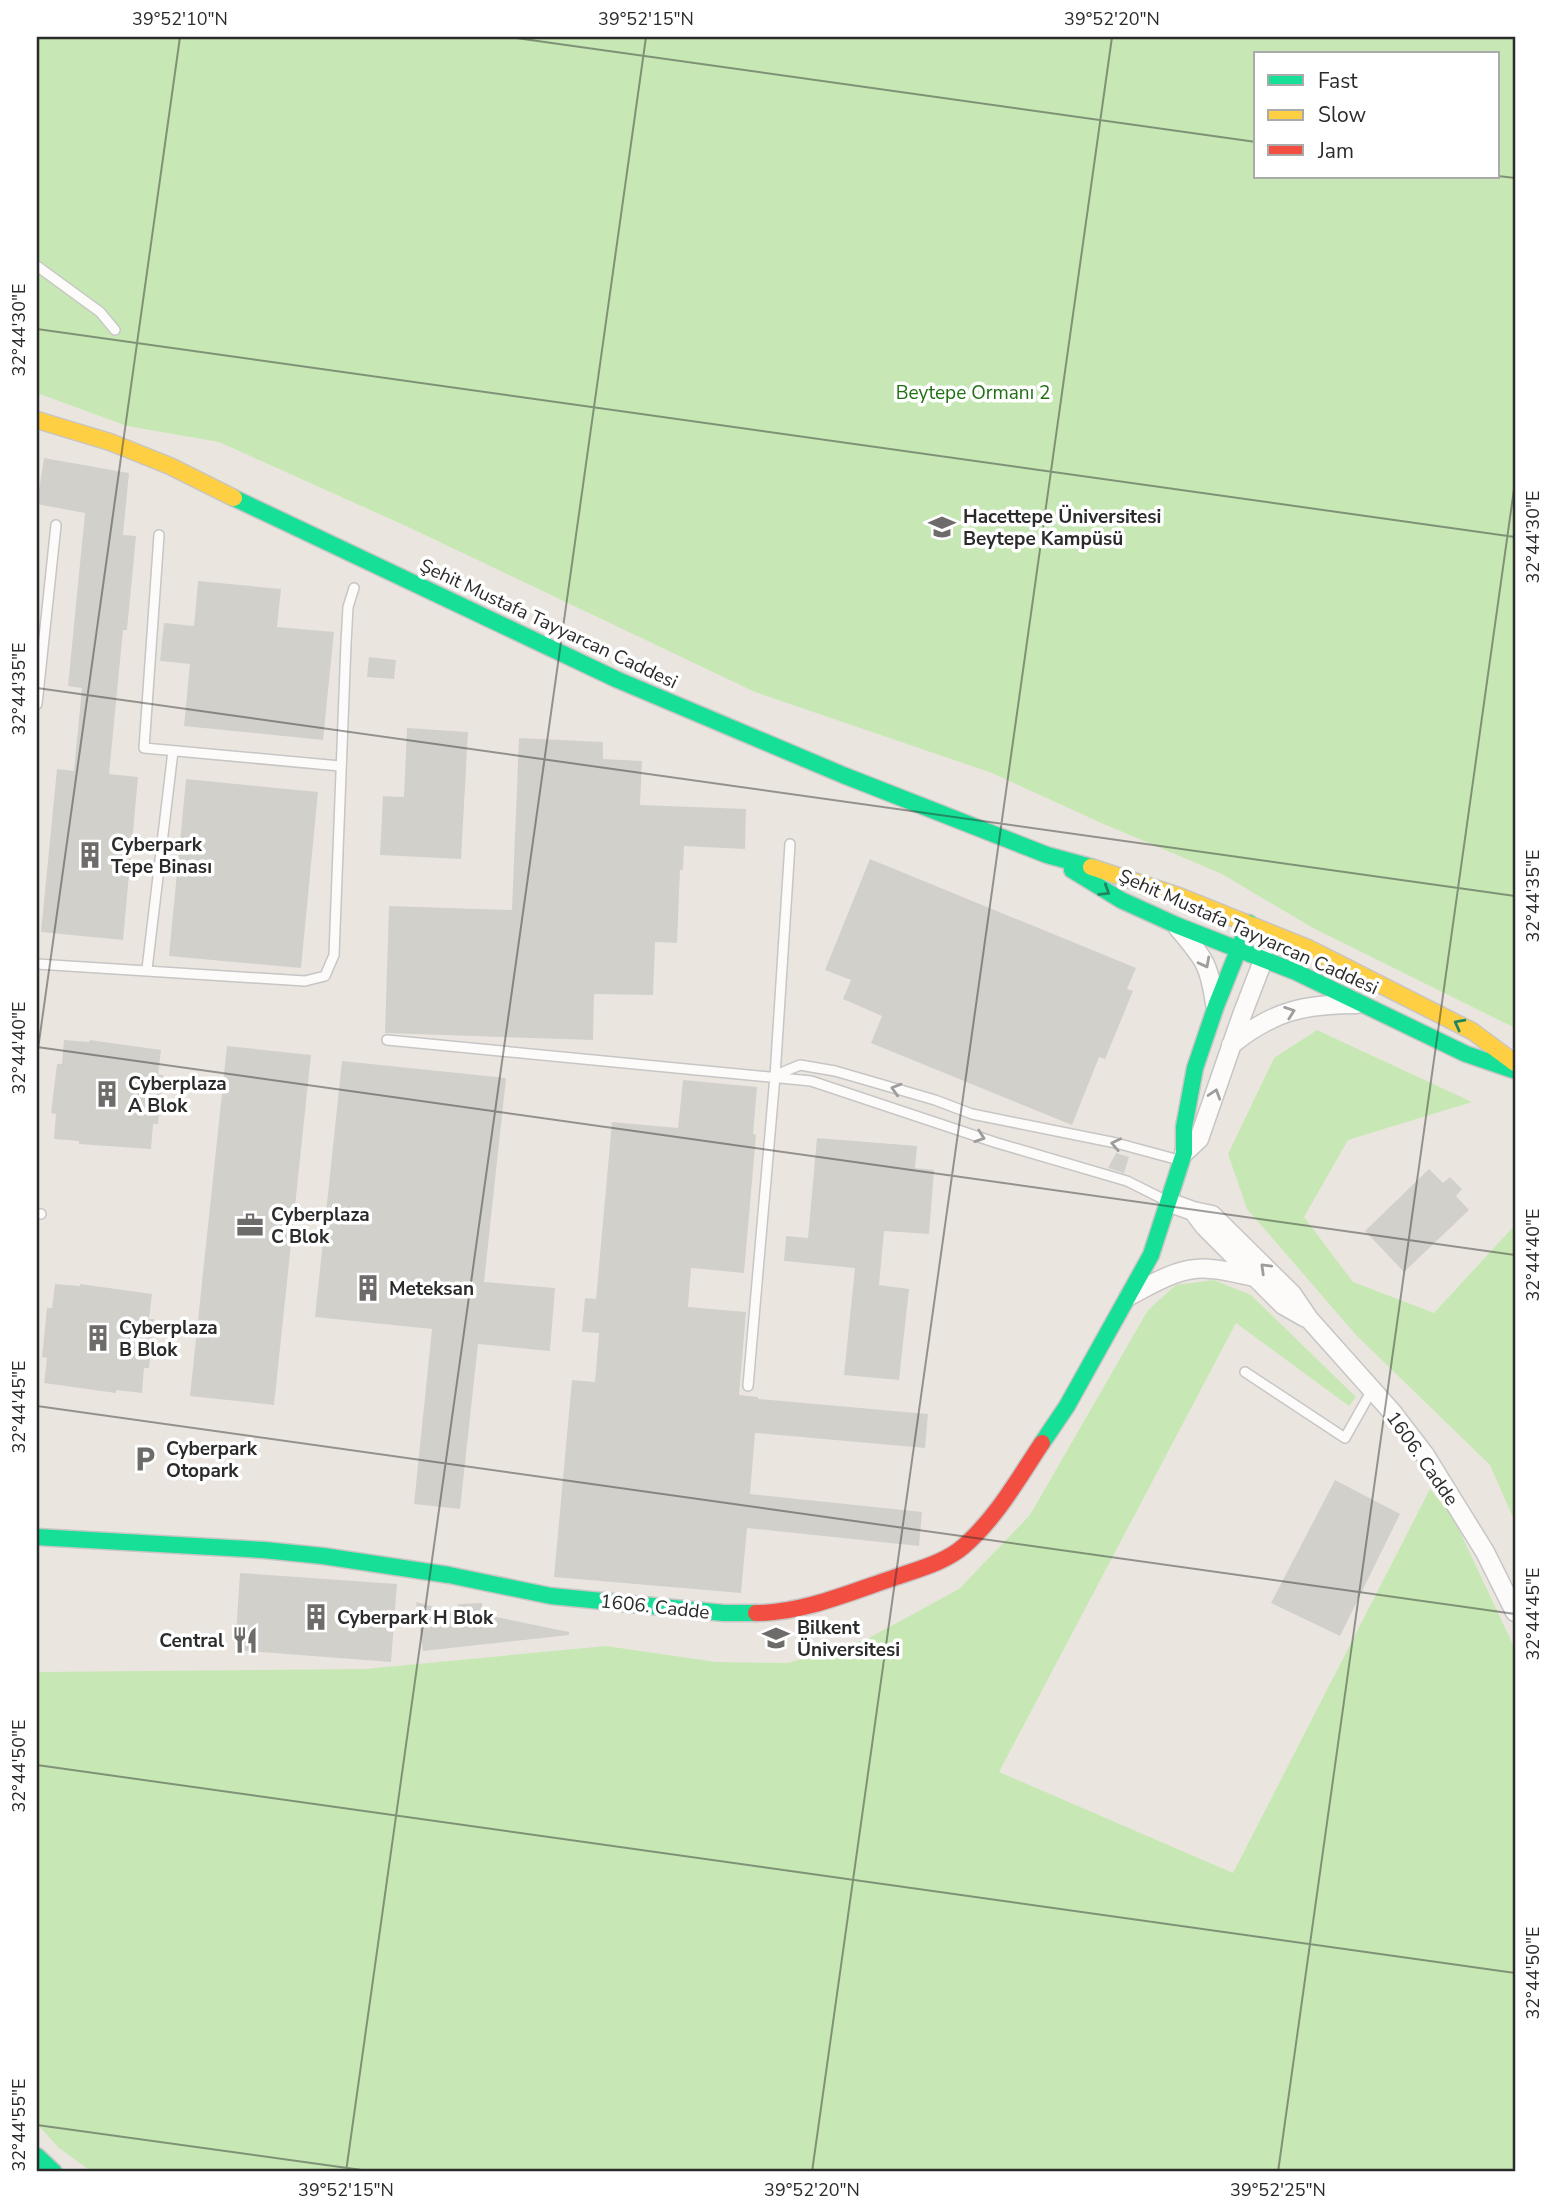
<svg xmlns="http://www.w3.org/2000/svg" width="1552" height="2209" font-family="'Nunito Sans',sans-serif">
	<rect width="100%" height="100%" fill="#eae6df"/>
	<path fill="#c7e8b5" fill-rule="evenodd" d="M37 37H1515V1028L1313 928 1222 874 1099 822 992 773 755 692 406 526 219 442 127 426 37 393ZM1256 54H1498V177H1256Z
		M1317 1030 1472 1102 1348 1140 1304 1217 1353 1282 1434 1313 1515 1225V1522L1490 1465 1357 1336 1247 1209 1228 1154 1274 1058Z
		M1214 1280 1251 1295 1356 1397 1349 1406 1236 1323 999 1772 1233 1873 1430 1489 1453 1517 1515 1649V2172H92L59 2148 37 2124V1672L365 1669 606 1646 716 1662 788 1663 867 1639 959 1589 1030 1515 1148 1310 1176 1285Z"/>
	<path fill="#d2d0cb" d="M44 458 129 473 123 535 136 536 127 630H123L109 774 138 777 123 940 41 932 57 769 74 771 82 688 68 686 85 513 37 504Z
		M198 581 281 589 277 627 334 632 323 740 184 726 190 664 160 661 164 623 194 626Z
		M369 657 396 660 394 679 367 677Z
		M407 728 468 732 461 859 380 855 383 796 404 797Z
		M519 738 603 742V759L642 761 640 805 746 809 745 849 684 846 683 870H680L677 943 655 942 653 995 594 994 593 1040 385 1033 389 906 512 910Z
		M186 779 318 792 301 968 169 956Z
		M870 859 1136 968 1127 989 1133 991 1105 1059 1099 1057 1072 1125 871 1043 882 1016 843 999 851 980 825 970Z
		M64 1040 89 1042 90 1040 161 1050 158 1075H163L158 1124H153L151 1149 79 1144V1141L54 1139 56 1114 51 1113 57 1064H62Z
		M227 1046 311 1055 274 1405 190 1396Z
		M342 1061 506 1078 484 1282 555 1288 550 1351 478 1344 460 1509 414 1504 432 1329 315 1317Z
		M683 1080 757 1087 753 1134 756 1135 744 1273 691 1268 688 1307 746 1312 739 1395 758 1397V1399L928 1414 925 1448 755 1433 750 1494 922 1512 919 1546 747 1528 741 1593 554 1577 572 1380 595 1382 599 1333 582 1332 585 1298 596 1299 612 1122 678 1128Z
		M817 1138 917 1146 915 1168 934 1170 929 1234 884 1231 879 1285 909 1289 899 1380 844 1375 855 1268 784 1261 786 1236 808 1238Z
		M1116 1153 1129 1157 1124 1173 1108 1168Z
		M1429 1169 1443 1183 1450 1177 1462 1189 1456 1196 1469 1210 1404 1272 1365 1231Z
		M55 1284 80 1286V1284L152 1294 149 1319H154L149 1368H144L142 1393 116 1390V1393L44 1383 47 1358 42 1357 47 1308H52Z
		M1335 1480 1400 1514 1340 1636 1271 1603Z
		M240 1573 397 1584 391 1662 235 1650Z
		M416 1602 457 1613 458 1604 482 1603V1614L569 1632V1635L423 1651Z"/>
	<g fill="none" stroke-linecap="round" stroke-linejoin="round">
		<defs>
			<path id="lane" d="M37 266 100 312 115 330
				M159 535 144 748 340 766
				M37 704 56 525
				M37 964 305 981 325 976 334 955 346 643 348 607 354 588
				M147 969 173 751
				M387 1040 811 1081 997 1143 1127 1181 1167 1201
				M776 1075 800 1065 835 1071 935 1100 972 1114 1116 1143 1179 1160
				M37 1214H41
				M1245 1372 1345 1438 1372 1390
				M748 1386 775 1076 790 844"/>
			<path id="street" d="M1178 928C1204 959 1209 963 1215 1004
				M1231 1045C1273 1011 1304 1004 1357 1004
				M1184 1153 1199 1139 1242 1015 1264 958
				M1168 1202 1193 1211 1212 1215 1292 1294 1309 1319 1392 1412 1425 1455 1485 1552 1515 1612
				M1193 1211 1205 1227 1283 1305 1306 1318
				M1129 1296C1154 1283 1182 1265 1211 1269 1226 1270 1240 1274 1254 1277"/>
			<path id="fast" d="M234 498 618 680 843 775 1047 855 1091 867
				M1072 870 1121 900 1176 925 1296 972 1466 1054 1513 1070
				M1042 1443 1067 1406 1151 1255 1184 1153V1127L1195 1068 1216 1006 1249 923
				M37 1537 264 1550 323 1556 449 1575 551 1596 724 1613H756
				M37 2156 54 2172"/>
			<path id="slow" d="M37 420 110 442 170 466 234 498
				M1091 867 1179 896 1308 948 1472 1031 1515 1063"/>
			<path id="jam" d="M756 1613C803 1613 851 1592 896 1577 919 1569 946 1562 964 1546 997 1517 1018 1479 1042 1443"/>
		</defs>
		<use href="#lane" stroke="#c7c5c5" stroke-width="12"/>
		<use href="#street" stroke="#c7c5c5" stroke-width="21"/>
		<use href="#fast" stroke="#c7c5c5" stroke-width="19"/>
		<use href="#slow" stroke="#c7c5c5" stroke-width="19"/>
		<use href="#jam" stroke="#c7c5c5" stroke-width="19"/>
		<use href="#lane" stroke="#fcfbfa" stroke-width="9"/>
		<use href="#street" stroke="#fcfbfa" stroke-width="18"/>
		<use href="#fast" stroke="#16e098" stroke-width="16"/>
		<use href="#slow" stroke="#ffcf43" stroke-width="16"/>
		<use href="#jam" stroke="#f24e42" stroke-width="16"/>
	</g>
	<defs><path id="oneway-chevron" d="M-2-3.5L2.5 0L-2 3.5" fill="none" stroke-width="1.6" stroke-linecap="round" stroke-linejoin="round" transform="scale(1.75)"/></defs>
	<g stroke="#208662">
		<use href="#oneway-chevron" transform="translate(1105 891) rotate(32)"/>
		<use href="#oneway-chevron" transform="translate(1459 1024) rotate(-152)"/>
	</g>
	<g stroke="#9e9d9d">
		<use href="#oneway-chevron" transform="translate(1205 963) rotate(62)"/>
		<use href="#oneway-chevron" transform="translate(1290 1012) rotate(-20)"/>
		<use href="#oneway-chevron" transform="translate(896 1089) rotate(-164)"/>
		<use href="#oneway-chevron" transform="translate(1215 1094) rotate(-72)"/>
		<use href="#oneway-chevron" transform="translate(980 1137) rotate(19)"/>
		<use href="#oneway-chevron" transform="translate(1116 1144) rotate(-168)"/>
		<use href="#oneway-chevron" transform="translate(1265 1268) rotate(-136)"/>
	</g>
	<path fill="none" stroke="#2b2b2b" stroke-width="2" stroke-opacity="0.45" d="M509 37 1256 142M1498 176 1515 178M37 329 1515 537M37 688 1515 896M37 1047 1515 1255M37 1056 180 37M37 1406 1515 1614M37 1765 1515 1973M37 2125 376 2172M346 2172 646 37M812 2172 1112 37M1278 2172 1515 482"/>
	<defs>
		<symbol id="university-bare" viewBox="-9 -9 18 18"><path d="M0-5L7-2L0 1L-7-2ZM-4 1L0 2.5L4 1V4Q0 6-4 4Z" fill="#6e6c6a" stroke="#fff" stroke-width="2.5" paint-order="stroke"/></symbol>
		<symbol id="building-bare" viewBox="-9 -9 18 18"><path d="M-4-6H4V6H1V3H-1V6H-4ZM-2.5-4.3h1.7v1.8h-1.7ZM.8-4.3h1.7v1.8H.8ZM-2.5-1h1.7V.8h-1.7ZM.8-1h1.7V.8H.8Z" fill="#6e6c6a" stroke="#fff" stroke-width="2.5" paint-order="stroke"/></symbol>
		<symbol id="office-bare" viewBox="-9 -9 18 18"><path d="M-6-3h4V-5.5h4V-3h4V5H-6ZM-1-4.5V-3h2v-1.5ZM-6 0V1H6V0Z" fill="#6e6c6a" stroke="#fff" stroke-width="2.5" paint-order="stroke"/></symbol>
		<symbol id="parking-bare" viewBox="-9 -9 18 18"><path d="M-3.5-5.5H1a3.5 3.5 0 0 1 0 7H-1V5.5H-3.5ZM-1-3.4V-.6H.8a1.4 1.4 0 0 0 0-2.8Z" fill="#6e6c6a" stroke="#fff" stroke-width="2.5" paint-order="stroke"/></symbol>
		<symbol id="restaurant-bare" viewBox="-9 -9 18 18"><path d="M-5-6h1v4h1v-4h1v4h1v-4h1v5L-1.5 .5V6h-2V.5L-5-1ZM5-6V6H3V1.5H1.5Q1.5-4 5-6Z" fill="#6e6c6a" stroke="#fff" stroke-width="2.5" paint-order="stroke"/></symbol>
	</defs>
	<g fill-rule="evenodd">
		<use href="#university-bare" x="923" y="508" width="38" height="38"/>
		<use href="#building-bare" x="71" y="836" width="38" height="38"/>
		<use href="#building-bare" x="88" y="1075" width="38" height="38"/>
		<use href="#office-bare" x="231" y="1206" width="38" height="38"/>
		<use href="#building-bare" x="349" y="1269" width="38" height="38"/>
		<use href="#building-bare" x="79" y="1319" width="38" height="38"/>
		<use href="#parking-bare" x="126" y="1440" width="38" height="38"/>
		<use href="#building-bare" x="297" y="1598" width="38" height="38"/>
		<use href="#university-bare" x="757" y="1619" width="38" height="38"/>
		<use href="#restaurant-bare" x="226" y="1621" width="38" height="38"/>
	</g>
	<g text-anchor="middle" stroke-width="7" stroke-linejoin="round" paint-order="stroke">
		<g font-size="19" fill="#206f13" stroke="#fff">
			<text x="973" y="399">Beytepe Ormanı 2</text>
		</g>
		<g font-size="19" font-weight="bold" fill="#2b2b2b" stroke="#fff" text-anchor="start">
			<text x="963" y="523">Hacettepe Üniversitesi<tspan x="963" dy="22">Beytepe Kampüsü</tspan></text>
			<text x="111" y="851">Cyberpark<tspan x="111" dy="22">Tepe Binası</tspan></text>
			<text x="128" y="1090">Cyberplaza<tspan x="128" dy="22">A Blok</tspan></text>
			<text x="271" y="1221">Cyberplaza<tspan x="271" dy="22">C Blok</tspan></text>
			<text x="389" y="1295">Meteksan</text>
			<text x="119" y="1334">Cyberplaza<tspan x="119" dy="22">B Blok</tspan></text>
			<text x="166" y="1455">Cyberpark<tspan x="166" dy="22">Otopark</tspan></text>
			<text x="337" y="1624">Cyberpark H Blok</text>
			<text x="797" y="1634">Bilkent<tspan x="797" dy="22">Üniversitesi</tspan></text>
			<text x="224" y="1647" text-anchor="end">Central</text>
		</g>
		<g font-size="19" fill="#2b2b2b" stroke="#fff">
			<text transform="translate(549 623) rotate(25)" y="7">Şehit Mustafa Tayyarcan Caddesi</text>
			<text transform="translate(1249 931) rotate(24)" y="7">Şehit Mustafa Tayyarcan Caddesi</text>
			<text transform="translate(1423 1458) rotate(55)" y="7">1606. Cadde</text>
			<text transform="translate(655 1606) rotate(6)" y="7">1606. Cadde</text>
		</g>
	</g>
	<rect width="1552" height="2209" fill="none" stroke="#ffffff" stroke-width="77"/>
	<rect x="1254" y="52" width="245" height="126" fill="#ffffff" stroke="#aaaaaa" stroke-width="2"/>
	<rect x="1268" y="75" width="35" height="10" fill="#16e098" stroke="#aaaaaa" stroke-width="2"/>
	<text x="1318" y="88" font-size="21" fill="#2b2b2b">Fast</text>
	<rect x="1268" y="110" width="35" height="10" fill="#ffcf43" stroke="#aaaaaa" stroke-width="2"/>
	<text x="1318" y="122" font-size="21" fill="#2b2b2b">Slow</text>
	<rect x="1268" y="145" width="35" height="10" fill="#f24e42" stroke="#aaaaaa" stroke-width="2"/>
	<text x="1318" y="158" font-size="21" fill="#2b2b2b">Jam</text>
	<rect x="38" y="38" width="1476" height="2132" fill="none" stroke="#2b2b2b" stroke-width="2.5"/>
	<g font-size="18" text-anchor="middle" fill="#2b2b2b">
		<text x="180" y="25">39°52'10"N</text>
		<text x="646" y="25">39°52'15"N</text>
		<text x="1112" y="25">39°52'20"N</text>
		<text transform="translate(19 330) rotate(-90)" y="6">32°44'30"E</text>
		<text transform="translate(1533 537) rotate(-90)" y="6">32°44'30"E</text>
		<text transform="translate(19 689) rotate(-90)" y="6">32°44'35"E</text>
		<text transform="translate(1533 896) rotate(-90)" y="6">32°44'35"E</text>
		<text transform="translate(19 1048) rotate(-90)" y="6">32°44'40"E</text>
		<text transform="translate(1533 1255) rotate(-90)" y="6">32°44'40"E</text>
		<text transform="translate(19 1407) rotate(-90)" y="6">32°44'45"E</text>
		<text transform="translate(1533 1614) rotate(-90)" y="6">32°44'45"E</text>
		<text transform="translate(19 1766) rotate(-90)" y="6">32°44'50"E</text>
		<text transform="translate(1533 1973) rotate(-90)" y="6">32°44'50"E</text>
		<text transform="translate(19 2125) rotate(-90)" y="6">32°44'55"E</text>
		<text x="346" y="2196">39°52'15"N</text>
		<text x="812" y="2196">39°52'20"N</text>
		<text x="1278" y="2196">39°52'25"N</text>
	</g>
</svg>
